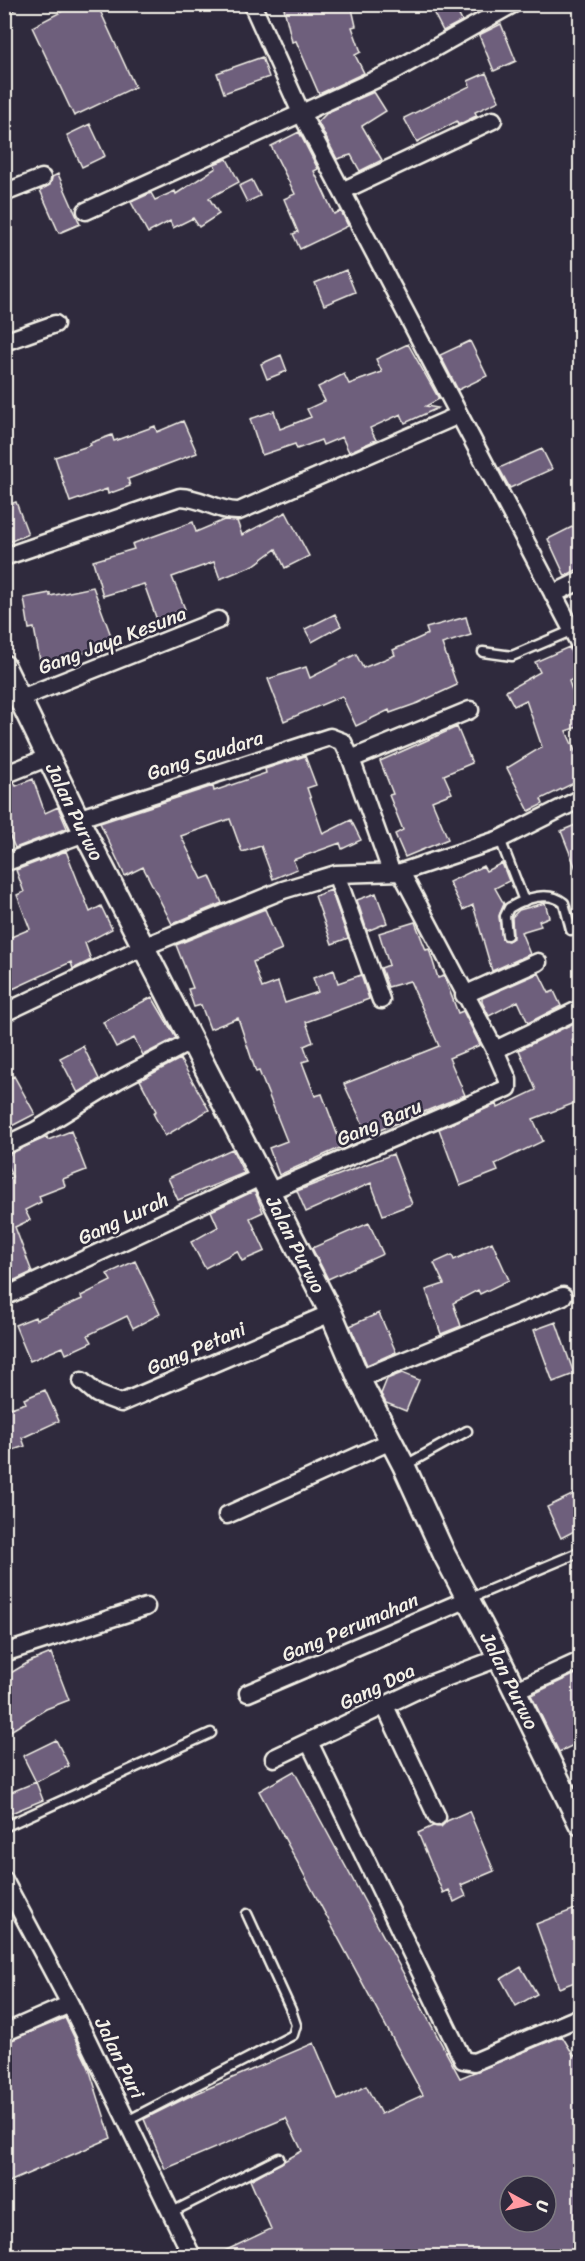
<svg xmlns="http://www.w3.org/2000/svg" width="585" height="2261" font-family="Sriracha,sans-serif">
	<rect width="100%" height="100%" fill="#2f2a3d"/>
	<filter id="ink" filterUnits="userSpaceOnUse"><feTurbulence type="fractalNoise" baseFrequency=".0167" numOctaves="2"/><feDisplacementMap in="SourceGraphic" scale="12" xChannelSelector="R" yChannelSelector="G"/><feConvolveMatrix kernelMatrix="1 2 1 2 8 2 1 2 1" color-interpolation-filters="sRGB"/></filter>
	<g filter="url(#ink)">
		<path fill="#6e5f7b" stroke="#f4f1e8" stroke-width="1.5" fill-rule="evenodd" d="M76 4H97L135 87 74 116 32 27Z
			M283 4H351L356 26 352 27 361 52 355 55 364 73 319 94 296 41 292 42Z
			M429 4H453L462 21 443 31Z
			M501 24 516 61 494 71 479 35Z
			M262 57 269 77 224 93 217 73Z
			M486 73 499 101 475 112 477 116 474 117 458 125 457 121 417 142 404 118 470 86 468 81Z
			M374 92 386 111 362 126 382 160 360 171 351 155 337 159 318 122 328 112Z
			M90 124 105 156 82 167 67 135Z
			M299 132 318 169 314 171 334 214 341 211 348 226 300 249 293 234 298 232 284 199 295 194 271 146Z
			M227 159 239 182 209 198 219 214 199 227 193 218 173 228 170 221 148 233 131 202 151 193 155 200 175 191 176 194 216 168 214 164Z
			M58 174 80 224 59 233 40 190 50 185 52 177Z
			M252 180 260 196 247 202 239 186Z
			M346 270 355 292 324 305 315 283Z
			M470 341 487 376 458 390 440 355Z
			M408 344 439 399 426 406 438 408 405 423 401 414 370 428 376 440 349 452 342 437 323 445 321 440 297 449 295 444 262 455 250 419 274 411 280 429 311 417 307 409 325 401 318 387 344 374 349 384 382 372 376 359Z
			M281 355 287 371 267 379 261 364Z
			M183 421 197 453 128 479 130 486 108 494 107 489 70 502 55 457 91 445 90 443 112 435 114 441 155 426 157 432Z
			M542 449 552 469 510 488 499 468Z
			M16 502 28 534 4 544V506Z
			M286 512 309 556 285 568 276 549 254 565 220 579 214 562 172 577 185 609 157 620 144 584 103 596 93 561 134 549 132 544 193 522 196 532 224 520 237 521 242 535Z
			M580 523V568L565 576 548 539Z
			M93 587 113 641 81 654 82 657 41 666 34 628 29 629 24 598 50 593V596Z
			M335 614 341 626 312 642 305 629Z
			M466 617 471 635 442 644 457 685 418 703 390 713 389 710 356 726 342 696 284 721 268 679 306 667 310 678 356 654 363 668 395 655 393 650 428 634 426 628Z
			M569 647 580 675 569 681 580 715V726L566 731 580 762V780L541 799 543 804 529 811 507 768 542 747 526 700 514 706 506 691 540 672 535 662Z
			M457 727 472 763 444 775 452 793 432 801 448 839 405 857 395 834 403 830 389 795 393 794 380 761Z
			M305 756 316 785 307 788 323 834 351 820 361 840 342 849 340 843 293 860 297 869 273 879 261 846 242 852 230 819 181 836 202 879 210 876 222 903 172 924 143 867 125 876 100 823 213 786 214 791 266 773 265 769Z
			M33 779 45 813 58 807 67 828 15 848 4 823V785L14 782 16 786Z
			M580 823V879L561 831Z
			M66 851 90 912 101 906 112 929 85 943 91 960 73 969 71 962 4 993V940L30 929 17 895 24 892 16 870Z
			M502 863 509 881 495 888 504 904 499 916 502 939 508 941 513 938 512 917 519 910 545 903 549 917 539 921 541 926 521 932 530 954 492 971 473 905 463 910 449 882 483 866 486 871Z
			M331 890 348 938 332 944 315 896Z
			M376 893 387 923 367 931 357 900Z
			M265 909 282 950 253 962 262 988 278 982 285 1003 318 992 313 978 334 970 338 983 361 975 369 999 306 1022 313 1042 304 1046 309 1060 302 1062 315 1096 322 1094 342 1147 279 1175 269 1148 287 1141 259 1071 256 1072 238 1018 210 1029 201 1005 194 1007 188 989 193 988 176 945Z
			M415 922 426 950 429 949 438 978 444 976 458 1013 463 1011 480 1045 449 1058 465 1095 368 1135 344 1084 439 1046 410 981 388 987 381 968 389 965 379 933Z
			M539 973 549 993 554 991 561 1006 528 1023 518 1001 489 1016 482 1002V998Z
			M152 997 176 1038 143 1055 134 1038 116 1047 103 1022Z
			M580 1020V1036L572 1040 580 1063V1101L533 1119 543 1141 495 1164 498 1171 460 1186 439 1129 497 1104 498 1108 536 1090 519 1050Z
			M83 1046 99 1079 78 1093 60 1058Z
			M180 1059 209 1110 165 1136 153 1113 156 1111 140 1080Z
			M14 1076 35 1114 4 1130V1081Z
			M71 1131 86 1170 63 1179 65 1186 39 1196 41 1202 25 1210 30 1220 15 1227 32 1272 4 1285V1181L12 1177 4 1156 47 1137 48 1140Z
			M232 1149 244 1173 178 1200 168 1178Z
			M393 1154 412 1204 383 1215 371 1183 306 1212 297 1191Z
			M252 1192H255L263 1212 250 1218 265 1251 242 1261 237 1251 205 1268 191 1242 218 1227 211 1211Z
			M369 1223 383 1254 328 1279 312 1248Z
			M492 1242 509 1280 480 1294 478 1290 453 1303 461 1326 441 1334 426 1290 444 1284 434 1263 452 1255 454 1260Z
			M135 1261 160 1314 133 1328 127 1316 88 1335 92 1342 66 1354 63 1347 30 1361 15 1325 35 1317 36 1320 82 1299 81 1296 111 1281 107 1274Z
			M379 1313 396 1352 367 1365 350 1326Z
			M556 1322 574 1374 553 1382 534 1330Z
			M402 1373 419 1380 406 1411 386 1403 381 1394 387 1379Z
			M45 1390 59 1421 22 1438 25 1446 4 1453V1410L26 1403 24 1399Z
			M576 1493 580 1503V1528L561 1538 547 1507Z
			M51 1653 69 1700 46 1709 9 1732 4 1724V1677L29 1662Z
			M580 1672V1742L559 1752 531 1695Z
			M56 1740 69 1766 36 1782 23 1756Z
			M294 1771 460 2078 562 2036 574 2056 580 2053V2250L564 2256H214L271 2229 250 2180 302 2151 286 2118 165 2169 144 2119 188 2097 314 2043 338 2100 366 2086 381 2114 423 2095 259 1791ZM510 2186H546V2222H510Z
			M36 1782 43 1800 4 1816V1795Z
			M469 1811 494 1871 461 1885 466 1896 454 1902 449 1890 443 1893 418 1833 433 1826 441 1827 447 1821Z
			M580 1907V1980L559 1988 536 1924Z
			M521 1967 537 1994 516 2006 501 1979Z
			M65 2018 89 2068 111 2138 4 2184V2043Z"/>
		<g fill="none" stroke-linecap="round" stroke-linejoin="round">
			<defs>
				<path id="service" d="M4 7 13 4
					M483 652 512 656 573 630
					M500 839 524 901
					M507 935 505 916 509 908C525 898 549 890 564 903L571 930
					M404 1466 467 1431
					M468 1599 580 1552
					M4 1827 211 1733
					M127 2121 293 2035 296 2025 291 2010 247 1914
					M172 2212 279 2158"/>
				<path id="minor" d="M252 4 302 115 580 645
					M342 191 493 120
					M4 193 42 178
					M86 211 392 72 513 4
					M4 342 55 324
					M4 557 180 497C201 497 218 512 239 511L459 415
					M553 594 580 581
					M21 698 218 620
					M351 759 470 710
					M4 775 49 757
					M80 818 330 737 343 742 351 759 391 871
					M4 863 85 833
					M336 874 381 1000
					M464 995 538 962
					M4 1013 143 947 283 890 336 874 401 872 500 839 580 799
					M495 1050 580 1009
					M4 1146 35 1131 118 1080 192 1041
					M268 1192 508 1088V1080L495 1050 401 872
					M4 1297 260 1177
					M359 1379 563 1296
					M82 1381 97 1394 121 1403 331 1313
					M227 1515 391 1441
					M4 1653 146 1607
					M514 1691 580 1661
					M248 1693 468 1599
					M385 1706 437 1817
					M309 1742 463 2060 474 2062 580 2017
					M274 1758 432 1683 499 1658
					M4 1880 70 2004 192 2256
					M4 2033 70 2004"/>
				<g id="tertiary">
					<path id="s1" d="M4 666 85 833 331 1313 359 1379 404 1466 444 1554 499 1658 580 1824"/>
				</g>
			</defs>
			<use href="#service" stroke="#f4f1e8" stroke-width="13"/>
			<use href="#minor" stroke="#f4f1e8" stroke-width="21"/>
			<use href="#tertiary" stroke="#f4f1e8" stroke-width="26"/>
			<use href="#service" stroke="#2f2a3d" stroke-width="8"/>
			<use href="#minor" stroke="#2f2a3d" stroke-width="16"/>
			<use href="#tertiary" stroke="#2f2a3d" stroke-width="21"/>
		</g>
	</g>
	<g text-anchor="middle" stroke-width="5" stroke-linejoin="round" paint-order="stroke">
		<g font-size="20" fill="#f4f1e8" stroke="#2f2a3d">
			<text transform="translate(112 640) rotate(-21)" y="7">Gang Jaya Kesuna</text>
			<text transform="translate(205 755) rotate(-18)" y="7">Gang Saudara</text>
			<text dy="7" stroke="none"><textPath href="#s1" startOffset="162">Jalan Purwo</textPath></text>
			<text transform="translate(379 1122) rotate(-23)" y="7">Gang Baru</text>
			<text transform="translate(123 1218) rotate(-25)" y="7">Gang Lurah</text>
			<text dy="7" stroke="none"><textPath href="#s1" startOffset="648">Jalan Purwo</textPath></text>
			<text transform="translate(196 1348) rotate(-23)" y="7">Gang Petani</text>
			<text transform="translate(350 1627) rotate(-23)" y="7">Gang Perumahan</text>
			<text dy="7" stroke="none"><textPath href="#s1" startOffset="1134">Jalan Purwo</textPath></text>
			<text transform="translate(377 1686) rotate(-26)" y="7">Gang Doa</text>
			<text transform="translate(120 2058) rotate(64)" y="7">Jalan Puri</text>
		</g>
	</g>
	<rect width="585" height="2261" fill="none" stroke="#2f2a3d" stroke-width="24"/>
	<rect x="12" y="12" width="561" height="2237" fill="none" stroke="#f4f1e8" stroke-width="2" filter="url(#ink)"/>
	<g transform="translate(528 2204) rotate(98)"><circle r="28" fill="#2f2a3d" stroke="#7e7a81" stroke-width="1.5"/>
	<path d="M0-4.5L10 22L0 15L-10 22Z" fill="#ff9aa2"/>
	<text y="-9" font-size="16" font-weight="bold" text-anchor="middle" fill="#f4f1e8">U</text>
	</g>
</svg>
